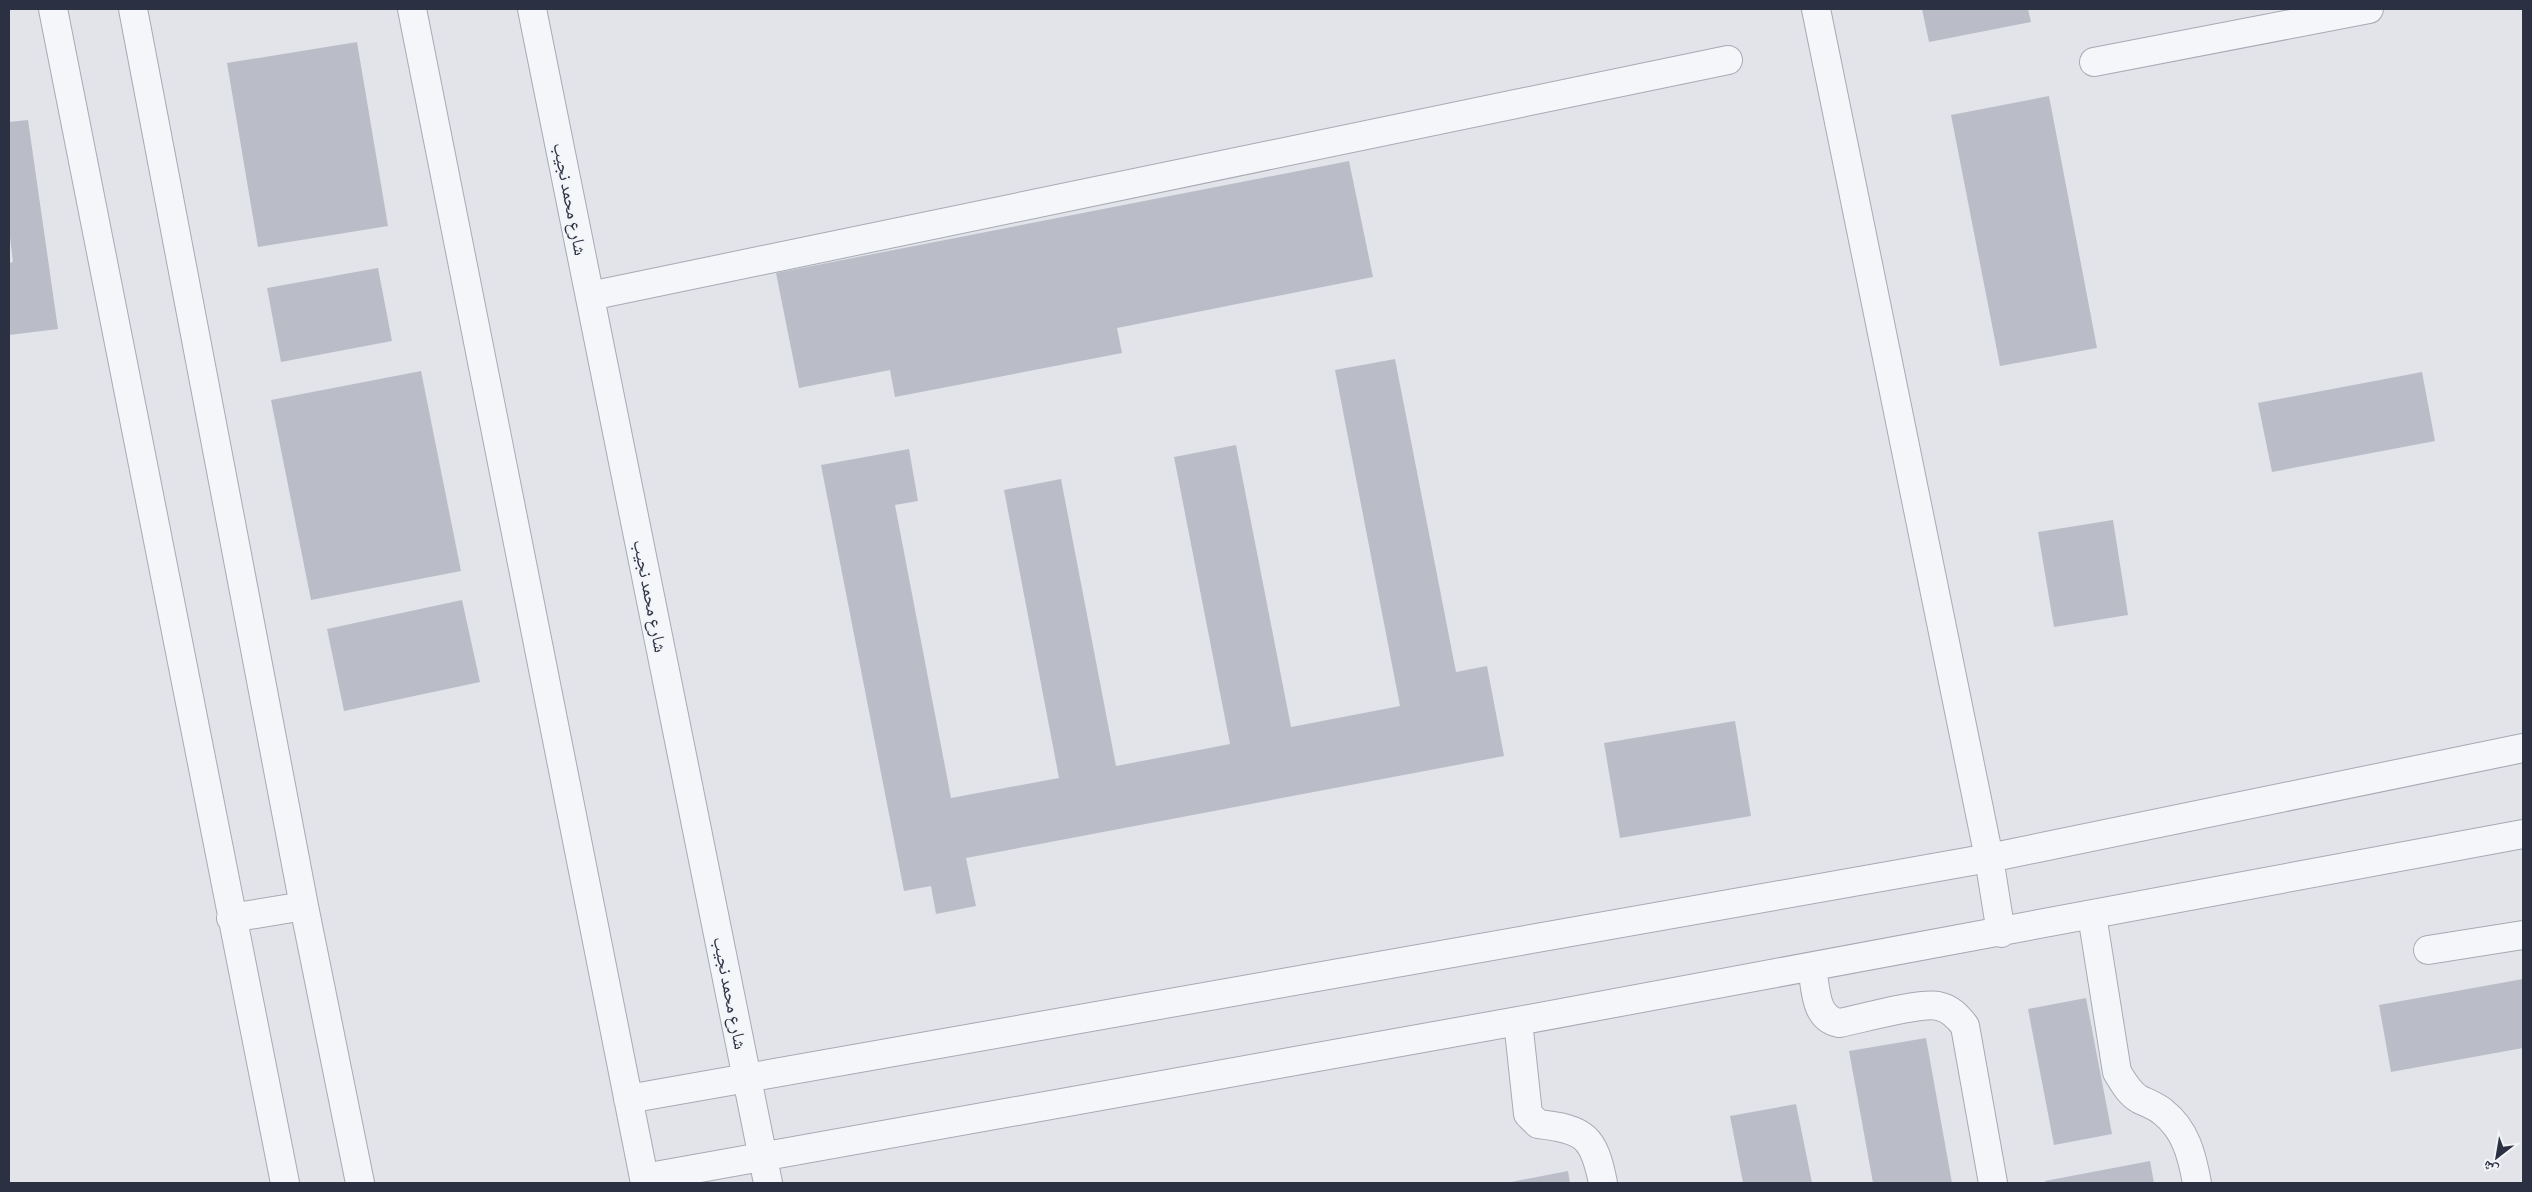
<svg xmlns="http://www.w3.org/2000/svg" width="2532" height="1192" font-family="'Alegreya Sans','Noto Naskh Arabic',sans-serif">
	<rect width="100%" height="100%" fill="#e2e4ea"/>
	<path fill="#babdc7" d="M1922 9H2028L2031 22 1929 42Z
		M357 42 388 226 258 247 227 63Z
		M2049 96 2097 348 2000 366 1951 115Z
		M28 120 58 329 9 335V263L13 262 9 229V122Z
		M1349 161 1373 277 1117 328 1122 353 895 397 890 370 799 388 776 273Z
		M378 268 392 341 281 362 267 288Z
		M1395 359 1456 672 1487 666 1504 756 966 858 976 906 936 914 931 886 904 891 821 465 909 449 918 501 895 505 951 798 1059 778 1004 490 1061 479 1116 766 1230 744 1174 457 1236 445 1291 727 1400 706 1335 370Z
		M421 371 461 571 311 600 271 400Z
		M2422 372 2435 441 2272 472 2258 403Z
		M2113 520 2128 615 2054 627 2038 532Z
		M462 600 480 682 344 711 327 629Z
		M1735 721 1751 816 1620 838 1604 743Z
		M2523 979V1048L2391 1072 2379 1005Z
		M2086 998 2112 1134 2054 1145 2028 1009Z
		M1926 1038 1952 1183H1873L1849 1051Z
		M1796 1104 1812 1183H1743L1730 1116Z
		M2150 1161 2154 1183H2046L2045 1181Z
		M1568 1171 1570 1183H1511V1182Z"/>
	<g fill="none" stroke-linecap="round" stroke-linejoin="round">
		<defs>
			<path id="minor" d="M53 9 285 1183
				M133 9 304 906 360 1183
				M412 9 645 1183
				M532 9 768 1183
				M1816 9 1989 858 2001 933
				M2094 62 2369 9
				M590 296 1728 60
				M2092 915 2117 1072C2123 1082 2129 1093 2139 1099 2147 1103 2156 1106 2163 1112 2186 1130 2192 1156 2197 1183
				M231 918 304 906
				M2428 950 2523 935
				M1812 967C1816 988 1814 1018 1839 1023 1860 1019 1921 1002 1938 1006 1950 1008 1958 1017 1965 1026L1993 1183
				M1518 1021 1528 1114 1538 1124C1585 1129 1594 1137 1603 1183
				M628 1099 1989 858 2523 748
				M644 1178 1518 1021 2523 834"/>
		</defs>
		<use href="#minor" stroke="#a7aab4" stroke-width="30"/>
		<use href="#minor" stroke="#f5f6f9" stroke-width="28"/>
	</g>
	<g text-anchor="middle" stroke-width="4" stroke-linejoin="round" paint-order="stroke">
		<g font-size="18" fill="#2b3042" stroke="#f2f4f8">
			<text transform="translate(570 199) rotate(79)" y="6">شارع محمد نجيب</text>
			<text transform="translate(650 596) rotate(79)" y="6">شارع محمد نجيب</text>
			<text transform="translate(730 993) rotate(79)" y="6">شارع محمد نجيب</text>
		</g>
	</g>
	<rect width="2532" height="1192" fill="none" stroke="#2b3042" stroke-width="20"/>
	<g transform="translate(2497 1157) rotate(211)" stroke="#f2f4f8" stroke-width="4" paint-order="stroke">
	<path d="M0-4L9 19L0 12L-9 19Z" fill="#2b3042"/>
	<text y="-8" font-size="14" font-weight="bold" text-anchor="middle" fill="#2b3042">ش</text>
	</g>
</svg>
